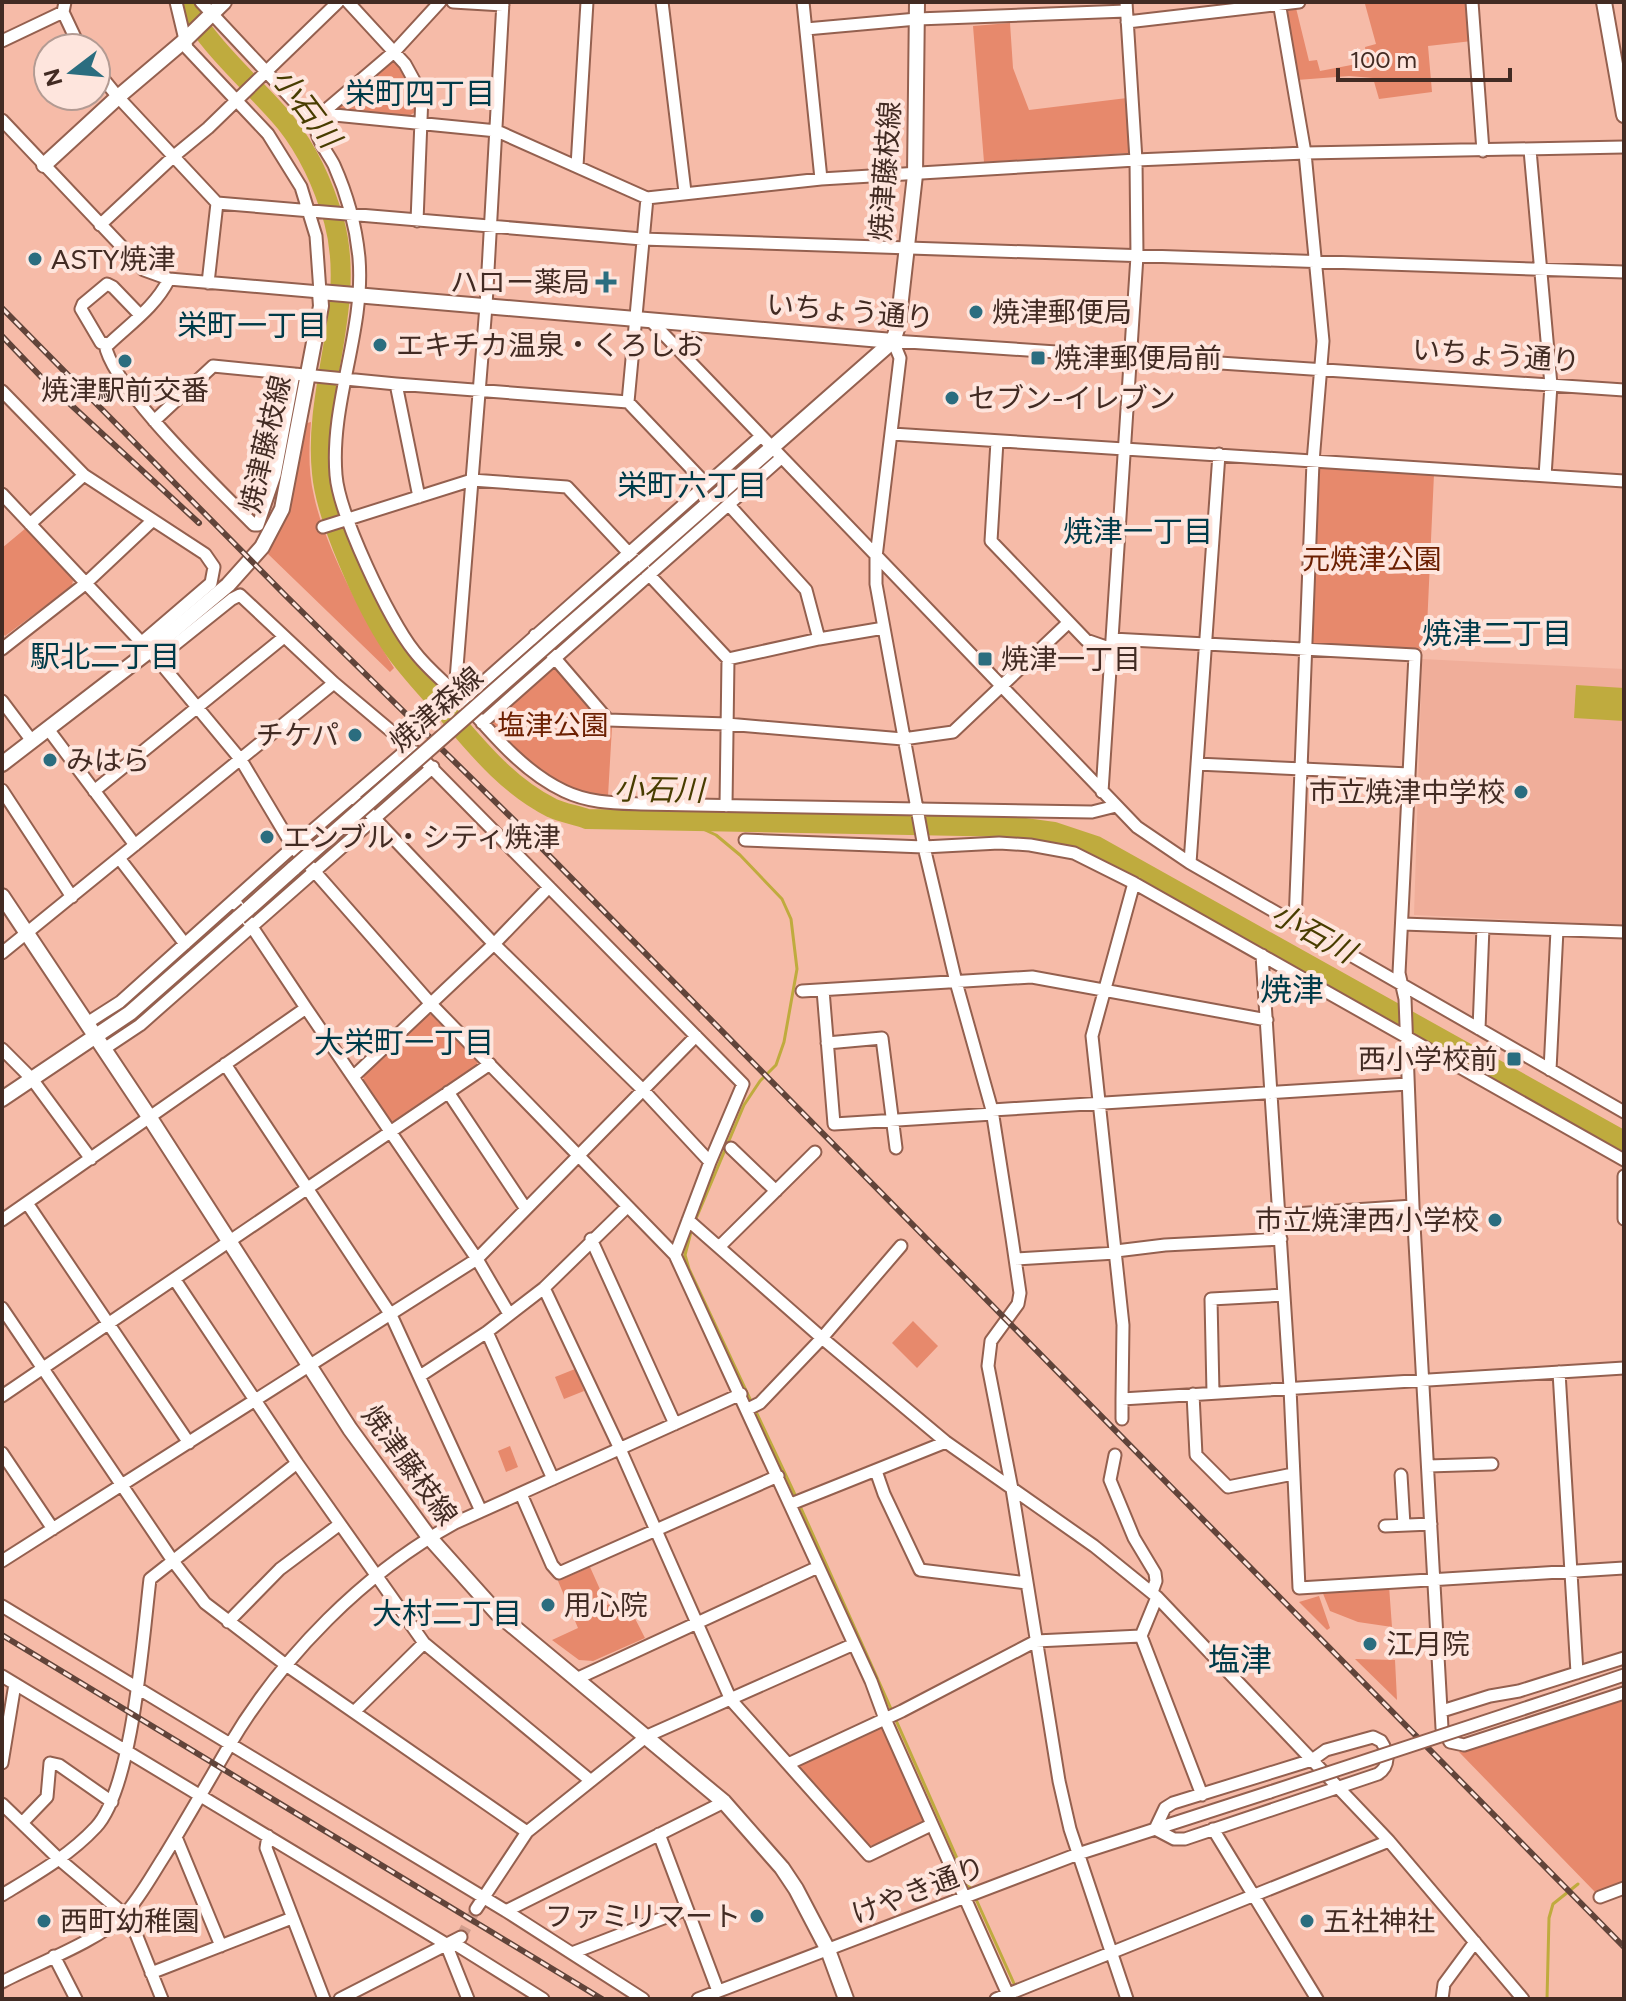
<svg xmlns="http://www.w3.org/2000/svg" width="1626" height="2001" font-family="Figtree,'Noto Sans JP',sans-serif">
	<rect width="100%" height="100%" fill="#f6bba8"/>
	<path fill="#f0ae9a" d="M1422 659 1624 669V925L1414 915Z"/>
	<path fill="#e7896c" d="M1371 2H1468L1472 41 1428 46 1432 92 1379 99 1373 78 1349 76 1297 80 1286 10 1296 8 1309 61 1317 60 1320 71 1367 62 1365 47 1376 44 1365 4Z
		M1010 23 1013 68 1029 110 1127 98 1129 153 984 162 973 26Z
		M392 56 416 92 418 110 409 116 335 110Z
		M311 422C309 447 308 471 314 496 325 548 366 622 394 668L390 672 267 553C292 513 298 469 307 423Z
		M1317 467 1434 474 1426 649 1311 644Z
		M26 528 73 580 72 586 5 636 2 632V548Z
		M551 667H556L612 727 608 796C594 794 579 792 565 785 538 771 514 746 492 725L493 719Z
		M434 1014 478 1060 477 1066 396 1122 388 1120 363 1083 364 1075 426 1015Z
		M913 1321 938 1346 917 1368 892 1343Z
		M575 1369 584 1391 564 1399 555 1377Z
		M510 1446 518 1467 506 1472 498 1451Z
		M590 1567 607 1605 625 1599 645 1638 593 1661 579 1660 552 1640 578 1628 558 1581Z
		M1389 1586 1392 1627 1358 1622 1330 1611 1322 1591Z
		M1319 1596 1330 1628 1327 1630 1299 1602Z
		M1355 1659 1395 1660 1397 1700Z
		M1624 1697V1881L1595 1892 1459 1752Z
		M878 1727 885 1729 924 1819 922 1825 876 1846 868 1845 799 1767 801 1762Z"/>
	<path fill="#bfab3e" d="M1576 685 1624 688V721L1574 718Z"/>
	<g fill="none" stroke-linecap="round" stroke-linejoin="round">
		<path stroke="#bfab3e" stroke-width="3" d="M690 823 716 835 740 855 782 899 791 919 797 969 784 1042 776 1065 760 1081 744 1105 695 1221
			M692 1228 685 1255 689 1269 797 1499
			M800 1506 892 1711
			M895 1718 971 1890
			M975 1897 1016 1988
			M1547 1999 1549 1918 1553 1904 1578 1884"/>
		<path stroke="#bfab3e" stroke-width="20" d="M188 2C197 38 262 92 286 123 309 152 324 186 334 221 357 305 313 388 322 473 326 519 366 607 392 646 405 666 422 683 438 702 472 741 504 784 552 808 563 813 576 815 587 819L1017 827 1054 832 1096 846 1624 1141"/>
		<path stroke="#d29e8d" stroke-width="11" stroke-dasharray="11 5.5" stroke-linecap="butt" d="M461 1937 476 1909"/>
		<defs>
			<path id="minor" d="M65 2 63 12 80 48
				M201 2 304 112 497 131 647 198 821 179 1136 160 1305 153 1624 147
				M348 2 405 64 422 95 417 221
				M440 2 395 51 320 115C318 121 316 126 317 133 319 143 329 155 334 165 347 194 356 226 359 258 365 331 330 402 336 475 339 514 389 620 414 651 429 671 449 685 465 703 494 736 524 772 564 791 589 803 614 803 641 804L1092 812 1116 806
				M453 2 503 5
				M662 2 685 192
				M803 2 821 179
				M1279 2 1305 153 1323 341 1313 462 1295 923
				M1472 2 1483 151
				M1127 22 1299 2
				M806 29 917 19 1126 11
				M2 41 63 12
				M96 70 118 97 217 203 208 283
				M2 120 144 270 169 279 320 292 316 236 301 187 268 134 187 48 176 2
				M1530 150 1551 385 1545 476
				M577 166 587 2
				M217 203 642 239 1624 272
				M100 225 174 156 208 128 338 2
				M140 315 113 287 107 284 83 304 81 309 101 343 109 344C130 324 156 306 169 279
				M650 320 1137 827 1190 863 1624 1112
				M105 344C111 387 220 490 254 525H258L275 475 294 374
				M396 384 419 497
				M2 391 84 475 205 554 214 567 211 583 141 643
				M628 402 647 198
				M154 421 213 366 396 384 628 402 706 484
				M892 434 1624 481
				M997 441 991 541 1086 640 1112 649
				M2 494 157 659 241 760 293 847 431 1004 675 1255 871 1681 885 1719 1010 1999
				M729 505 806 590 819 639
				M30 524 84 475
				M323 527 472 480 567 487 728 659 819 639 884 628
				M535 635 608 720 727 724 903 739 953 732 1068 623
				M1112 639 1415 655 1399 973 1405 999 1413 1206 1442 1728 1450 1742 1464 1745 1624 1693
				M2 649 85 584 152 521
				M455 692 486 306 503 2
				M463 700 760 437
				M2 701 32 741
				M482 723 781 458
				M48 729 135 845
				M416 752 743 1084 710 1162
				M1197 764 1409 774
				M2 790 72 897
				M94 791 284 637
				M1102 792 1137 256 1136 160 1126 2
				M358 801 494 944 644 1091 710 1162 675 1255
				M726 806 728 659
				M745 840 924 847 999 843 1030 845 1074 853 1134 883 1624 1160
				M119 858 185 944
				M1190 863 1219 454
				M1134 883 1092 1036 1123 1325 1122 1399 1624 1368
				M1403 924 1624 932
				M2 953 334 683
				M1262 955 1290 1388 1299 1588 1624 1568
				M823 990 834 1124 993 1114
				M802 991 1032 977 1267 1020
				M306 1008 477 1259 509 1314
				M87 1023 120 1002 293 847 410 747 334 683 240 595 232 599 157 659
				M1479 1029 1483 927
				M827 1043 882 1038 896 1148
				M2 1049 32 1079 91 1159
				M104 1049 140 1025 433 767
				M225 1064 391 1315 481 1511
				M1550 1070 1557 930
				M354 1076 494 944 549 887
				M448 1092 526 1209
				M992 1110 1408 1084
				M731 1148 776 1191
				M1624 1176V1219
				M27 1203 189 1443
				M1279 1215 1413 1206
				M2 1220 306 1008 234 900
				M688 1220 822 1338 946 1442 1094 1546 1157 1597 1389 1841 1523 1999
				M591 1239 675 1424
				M719 1247 815 1152
				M1116 1251 1165 1245 1281 1239
				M1015 1259 1116 1253
				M175 1280 297 1463 424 1643 591 1781
				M544 1288 620 1449 731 1700 869 1855 931 1825
				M2 1308 173 1561 205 1603 286 1665 527 1832
				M487 1332 553 1479
				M1559 1372 1577 1673
				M420 1376 487 1332 544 1288 627 1207
				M1213 1393 1211 1299 1284 1295
				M1193 1394 1196 1455 1228 1487 1293 1474
				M2 1396 490 1064
				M1122 1399V1419
				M748 1409 760 1403 822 1338 901 1246
				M2 1453 53 1529
				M1115 1455 1110 1480 1134 1538 1155 1573 1156 1581 1152 1592
				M1428 1466 1492 1464
				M876 1471 884 1494 920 1570 1027 1583
				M1401 1475 1404 1525
				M521 1494 552 1565 559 1573 778 1476
				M791 1504 946 1442
				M1385 1526 1431 1524
				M2 1561 477 1259 696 1036
				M2 1606 506 1911 643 1999
				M228 1622 280 1569 340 1524
				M1141 1636 1157 1597
				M2 1676 446 1944 468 1999
				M576 1679 818 1567
				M1562 1696 1624 1675
				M1442 1711 1490 1696 1519 1691 1624 1658
				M354 1712 424 1643
				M1373 1737 1381 1741C1389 1753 1390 1766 1378 1774L1185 1839H1174L1155 1829 1165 1808 1173 1803 1312 1760 1326 1750Z
				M2 1763 15 1684
				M788 1764 902 1711 1036 1641 1141 1636 1202 1795
				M2 1804 60 1860 130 1919 162 1999
				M22 1823 47 1797 50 1763 59 1765 112 1802
				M1213 1829 1317 1999
				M659 1834 718 1991
				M268 1836 266 1848 324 1999
				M176 1837 221 1946
				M2 1895C35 1875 69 1856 96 1827 133 1787 143 1637 150 1579L297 1463
				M1600 1897 1624 1888
				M476 1909 527 1832 647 1736 854 1644
				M506 1911 724 1802
				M452 1942 543 1999
				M572 1953 687 1909
				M54 1956 76 1999
				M151 1973 292 1918
				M2 1982C36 1964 98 1941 124 1915 140 1898 152 1875 165 1855 187 1819 208 1782 229 1746 282 1656 364 1573 455 1523L741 1394
				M340 1999 461 1937
				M698 1999 1078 1854 1270 1792
				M996 1999 1389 1841
				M1127 1999 1070 1829 1059 1781 1012 1489 988 1366 991 1341 1018 1304 1020 1293 1012 1238 992 1110 956 982 924 847 876 584V557L900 358 893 341 1624 390
				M1442 1999 1444 1984 1475 1942"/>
			<path id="major" d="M1604 2 1624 115
				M44 165 118 97 184 41 224 2
				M893 341 898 326 915 175 917 2
				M643 561 893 341
				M566 628 635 568
				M2 764 149 651 228 585 262 547 282 509 321 306 320 292 893 341
				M2 896 150 1118 350 1429 429 1537 497 1613 724 1802 782 1868 796 1889 828 1950 846 1999
				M247 910 294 868
				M2 1099 130 1013 239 917"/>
		</defs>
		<use href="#minor" stroke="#94604f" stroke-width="15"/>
		<use href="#major" stroke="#94604f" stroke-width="18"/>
		<use href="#minor" stroke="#fff" stroke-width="11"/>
		<use href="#major" stroke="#fff" stroke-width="14"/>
		<defs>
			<path id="rail" d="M2 308 286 596 520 826 1624 1947
				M2 336 44 380 199 523
				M2 1635 602 1999"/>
		</defs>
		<use href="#rail" stroke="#61443a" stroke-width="6"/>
		<use href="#rail" stroke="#fee5dd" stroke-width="3" stroke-dasharray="9" stroke-linecap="butt"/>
		<defs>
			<path id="minor-bridge" d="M1270 1792 1562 1696"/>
			<path id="major-bridge" d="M635 568 643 561
				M294 868 566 628
				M239 917 247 910"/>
		</defs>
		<use href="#minor-bridge" stroke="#94604f" stroke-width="15" stroke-linecap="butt"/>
		<use href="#major-bridge" stroke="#94604f" stroke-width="18" stroke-linecap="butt"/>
		<use href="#minor-bridge" stroke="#fff" stroke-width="11"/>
		<use href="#major-bridge" stroke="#fff" stroke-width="14"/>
	</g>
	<g fill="#2b6d7f" stroke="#fee5dd" stroke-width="3">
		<circle cx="35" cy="259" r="8"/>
		<path d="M602 270h8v8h8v8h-8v8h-8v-8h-8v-8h8z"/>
		<circle cx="976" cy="312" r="8"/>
		<circle cx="380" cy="345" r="8"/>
		<rect x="1030" y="350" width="16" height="16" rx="4"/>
		<circle cx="125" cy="361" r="8"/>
		<circle cx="952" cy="398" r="8"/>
		<rect x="977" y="651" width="16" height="16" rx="4"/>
		<circle cx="355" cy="735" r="8"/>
		<circle cx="50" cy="760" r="8"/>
		<circle cx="1521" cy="792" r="8"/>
		<circle cx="267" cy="837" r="8"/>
		<rect x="1506" y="1051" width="16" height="16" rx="4"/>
		<circle cx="1495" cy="1220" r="8"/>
		<circle cx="548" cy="1605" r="8"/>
		<circle cx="1370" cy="1644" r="8"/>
		<circle cx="757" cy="1916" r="8"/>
		<circle cx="44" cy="1921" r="8"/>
		<circle cx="1307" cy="1921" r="8"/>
	</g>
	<g text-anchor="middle" stroke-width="8" stroke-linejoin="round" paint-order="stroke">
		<g font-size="28" fill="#422b23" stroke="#fee5dd">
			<text transform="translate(885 171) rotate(-86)" y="10">焼津藤枝線</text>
			<text transform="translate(850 311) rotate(5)" y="10">いちょう通り</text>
			<text transform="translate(1496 355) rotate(4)" y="10">いちょう通り</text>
			<text transform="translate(265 444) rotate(-77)" y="10">焼津藤枝線</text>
			<text transform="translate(436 709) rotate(-41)" y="10">焼津森線</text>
			<text transform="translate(410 1465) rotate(54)" y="10">焼津藤枝線</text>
			<text transform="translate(918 1890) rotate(-21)" y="10">けやき通り</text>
		</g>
		<g font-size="28" fill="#422b23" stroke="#fee5dd" text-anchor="start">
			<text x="51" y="269">ASTY焼津</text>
			<text x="590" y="292" text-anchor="end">ハロー薬局</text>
			<text x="992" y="322">焼津郵便局</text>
			<text x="396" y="355">エキチカ温泉・くろしお</text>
			<text x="1054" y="368">焼津郵便局前</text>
			<text x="125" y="400" text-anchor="middle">焼津駅前交番</text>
			<text x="968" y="408">セブン-イレブン</text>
			<text x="1001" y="669">焼津一丁目</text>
			<text x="339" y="745" text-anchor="end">チケパ</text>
			<text x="66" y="770">みはら</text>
			<text x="1505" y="802" text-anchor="end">市立焼津中学校</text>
			<text x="283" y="847">エンブル・シティ焼津</text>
			<text x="1498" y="1069" text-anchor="end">西小学校前</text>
			<text x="1479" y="1230" text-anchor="end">市立焼津西小学校</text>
			<text x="564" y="1615">用心院</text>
			<text x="1386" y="1654">江月院</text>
			<text x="741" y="1926" text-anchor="end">ファミリマート</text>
			<text x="60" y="1931">西町幼稚園</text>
			<text x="1323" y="1931">五社神社</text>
		</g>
		<g font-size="28" fill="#6c2002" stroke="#fee5dd">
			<text x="1372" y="569">元焼津公園</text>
			<text x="553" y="735">塩津公園</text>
		</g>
		<g font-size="30" fill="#003b49" stroke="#fee5dd">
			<text x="420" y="104">栄町四丁目</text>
			<text x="252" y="336">栄町一丁目</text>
			<text x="692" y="496">栄町六丁目</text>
			<text x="1138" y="542">焼津一丁目</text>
			<text x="1497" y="644">焼津二丁目</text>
			<text x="105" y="667">駅北二丁目</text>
			<text x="404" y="1053">大栄町一丁目</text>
			<text x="447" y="1624">大村二丁目</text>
		</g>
		<g font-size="30" font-style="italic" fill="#483d00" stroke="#fee5dd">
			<text transform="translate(306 108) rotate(53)" y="10">小石川</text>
			<text transform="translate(659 790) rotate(1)" y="10">小石川</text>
			<text transform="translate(1313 933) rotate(29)" y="10">小石川</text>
		</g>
		<g font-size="32" fill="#003b49" stroke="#fee5dd">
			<text x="1292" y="1001">焼津</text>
			<text x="1240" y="1671">塩津</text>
		</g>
	</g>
	<rect width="1626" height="2001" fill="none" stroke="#422b23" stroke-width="8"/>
	<g transform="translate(72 72) rotate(254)"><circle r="38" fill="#fee5dd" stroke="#b39b93" stroke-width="2"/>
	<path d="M0-6L14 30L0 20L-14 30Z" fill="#2b6d7f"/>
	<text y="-12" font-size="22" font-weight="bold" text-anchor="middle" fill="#422b23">N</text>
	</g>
	<path d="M1338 68v12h172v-12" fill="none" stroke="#422b23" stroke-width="4"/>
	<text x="1350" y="68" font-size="24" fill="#422b23" stroke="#fee5dd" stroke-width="6" paint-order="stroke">100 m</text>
</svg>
